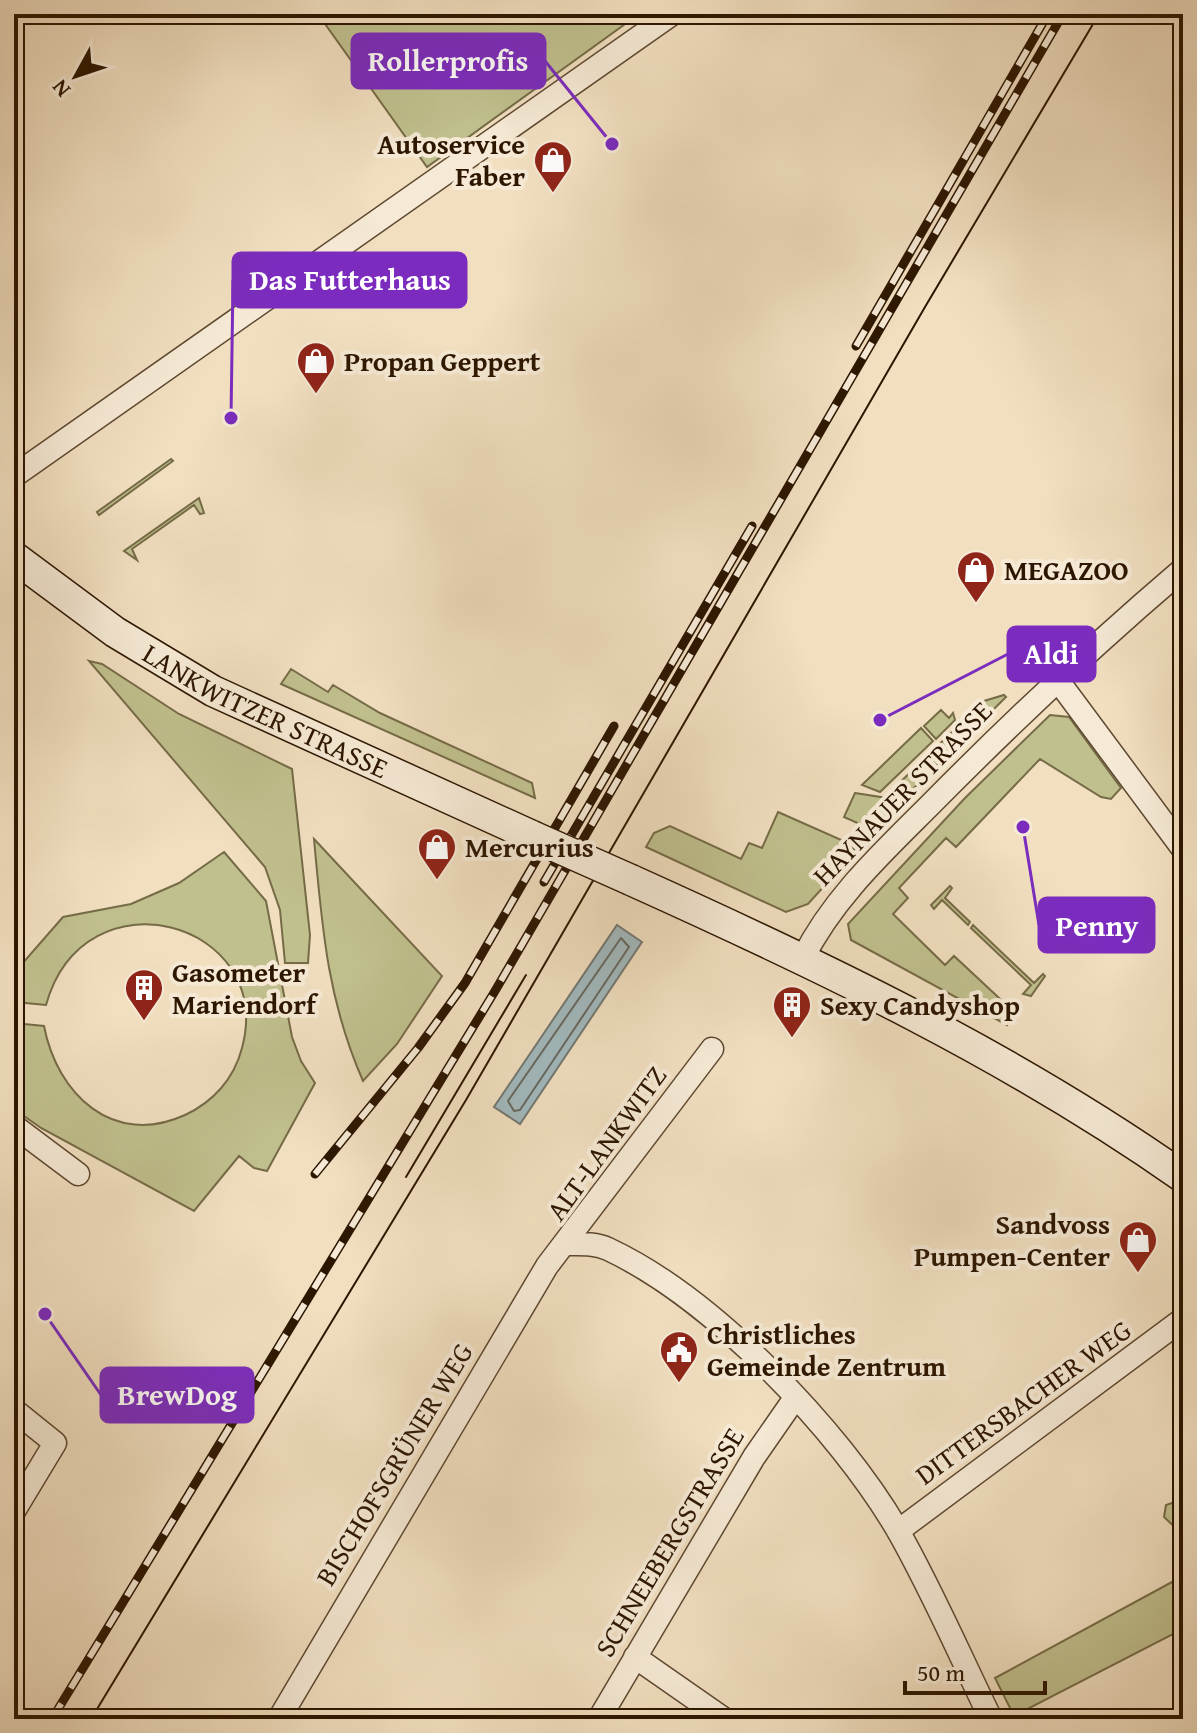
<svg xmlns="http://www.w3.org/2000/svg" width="1197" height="1733" font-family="'Gentium Book Plus',serif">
	<rect width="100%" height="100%" fill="#f1dfc0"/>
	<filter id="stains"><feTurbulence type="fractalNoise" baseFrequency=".0025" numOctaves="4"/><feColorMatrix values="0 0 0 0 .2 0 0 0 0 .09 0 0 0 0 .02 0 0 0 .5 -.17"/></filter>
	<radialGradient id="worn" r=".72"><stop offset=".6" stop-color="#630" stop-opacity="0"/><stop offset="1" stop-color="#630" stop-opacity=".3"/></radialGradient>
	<path fill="#c0c08e" stroke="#766b47" stroke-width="2" d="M318 14H639L427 167Z
		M171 459 173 461 99 515 97 512Z
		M199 498 204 513 200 514 194 505 132 549 137 560 124 551Z
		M89 661 102 664 179 714 292 769 310 935 308 963H285L280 910 265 867Z
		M291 669 328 692 333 685 380 713 532 783 535 798 281 684Z
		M1004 695 1006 697 902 800 892 790 984 701Z
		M941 710 949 718 953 713 955 720 936 739 924 726Z
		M1050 715 1069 717 1121 788 1111 799 1101 797 1040 759 956 847 946 838 899 888 908 898 893 914 945 965 954 956 1013 1011 1007 1025 851 940 848 924 965 798Z
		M921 728 933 741 880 792 862 785Z
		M855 793 887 798 896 808 875 831 844 817Z
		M778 812 846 842 856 851 808 904 786 912 646 847 654 833 670 826 741 859 749 843 762 848Z
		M314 839 442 976 397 1044 363 1081C327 999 322 926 314 839Z
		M224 852 266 901 292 1037 301 1061 315 1083 267 1171 254 1168 239 1156 194 1211 41 1128 14 1109V1023L44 1026C57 1094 113 1148 185 1115 213 1102 234 1079 242 1048 276 921 84 868 46 1005L15 1002 14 973 63 917 131 904 179 883Z
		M950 886 952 888 945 898 970 922 968 925 942 900 934 909 931 905Z
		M973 925 1034 983 1043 974 1045 976 1031 996 1023 994 1031 985 971 928Z
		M1178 1501 1183 1502 1182 1534 1164 1517 1166 1505Z
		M1183 1576V1629L1014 1716 995 1678Z"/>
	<path fill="#a1b9be" stroke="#737872" stroke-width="2" d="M617 925 642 942 520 1124 494 1107Z"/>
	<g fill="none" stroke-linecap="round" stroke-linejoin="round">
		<path stroke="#67685f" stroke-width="2" d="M621 938 629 947 520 1110 514 1111 508 1101Z"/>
		<defs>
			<path id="street" d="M14 476 672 14
				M1056 678 1183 849
				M803 958C833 898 883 852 930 805 1012 722 1095 644 1183 569
				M14 1126 78 1174
				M567 1244C581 1244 595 1243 608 1249 713 1298 839 1430 897 1529 932 1590 960 1656 991 1719
				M14 1410 55 1443 14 1511
				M898 1531 1183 1319
				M635 1657 724 1719
				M279 1719 547 1266 712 1049
				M599 1719 754 1457 795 1398
				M1180 1719 1183 1717"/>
			<g id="secondary">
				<path id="s1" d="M14 557 115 632 213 691 532 836"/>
				<path d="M631 880C822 966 1011 1056 1183 1177"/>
			</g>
		</defs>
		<use href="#street" stroke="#5e4830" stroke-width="25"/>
		<use href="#secondary" stroke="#2d1600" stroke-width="33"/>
		<use href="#street" stroke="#f6ead6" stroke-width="22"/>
		<use href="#secondary" stroke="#f6ead6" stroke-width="30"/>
		<path stroke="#2d1600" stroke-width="2" d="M406 1177 526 975
			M91 1719 466 1100 925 307 1099 14"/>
		<defs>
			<path id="rail" d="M856 346 1048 14
				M544 882 752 526
				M315 1174 418 1048 465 983 614 726
				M52 1719 495 991 1063 14"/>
		</defs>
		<use href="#rail" stroke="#2d1600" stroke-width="9"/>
		<use href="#rail" stroke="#f6ead6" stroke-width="6" stroke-dasharray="18" stroke-linecap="butt"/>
		<defs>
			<path id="secondary-bridge" d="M532 836 631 880"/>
		</defs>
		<use href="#secondary-bridge" stroke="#2d1600" stroke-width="33" stroke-linecap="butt"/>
		<use href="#secondary-bridge" stroke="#f6ead6" stroke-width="30"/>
	</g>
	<defs>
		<symbol id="shop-pin" viewBox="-11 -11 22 30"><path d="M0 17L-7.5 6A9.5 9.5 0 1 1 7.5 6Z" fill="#8f2418" stroke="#f6ead6"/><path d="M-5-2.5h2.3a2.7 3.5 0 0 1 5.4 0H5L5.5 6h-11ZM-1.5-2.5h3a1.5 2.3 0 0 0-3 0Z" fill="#fff"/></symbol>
		<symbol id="building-pin" viewBox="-11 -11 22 30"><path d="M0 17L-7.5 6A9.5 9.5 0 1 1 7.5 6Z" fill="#8f2418" stroke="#f6ead6"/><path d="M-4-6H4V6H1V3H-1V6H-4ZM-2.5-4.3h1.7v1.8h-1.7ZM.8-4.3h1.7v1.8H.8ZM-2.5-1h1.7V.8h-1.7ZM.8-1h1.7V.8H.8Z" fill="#fff"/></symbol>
		<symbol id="civic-pin" viewBox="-11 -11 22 30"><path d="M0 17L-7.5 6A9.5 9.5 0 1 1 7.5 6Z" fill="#8f2418" stroke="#f6ead6"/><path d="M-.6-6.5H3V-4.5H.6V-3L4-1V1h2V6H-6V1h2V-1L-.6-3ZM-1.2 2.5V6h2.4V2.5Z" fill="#fff"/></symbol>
	</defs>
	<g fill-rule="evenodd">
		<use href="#shop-pin" x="531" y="138" width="44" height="60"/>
		<use href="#shop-pin" x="294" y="339" width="44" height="60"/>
		<use href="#shop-pin" x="954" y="548" width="44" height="60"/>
		<use href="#shop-pin" x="415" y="825" width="44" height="60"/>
		<use href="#building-pin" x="122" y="966" width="44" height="60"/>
		<use href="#building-pin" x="770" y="983" width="44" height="60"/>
		<use href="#shop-pin" x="1116" y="1218" width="44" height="60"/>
		<use href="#civic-pin" x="657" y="1328" width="44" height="60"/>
	</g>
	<g text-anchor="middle" stroke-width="8" stroke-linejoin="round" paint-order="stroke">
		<g font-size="28" font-weight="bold" fill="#2d1600" stroke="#f6ead6" text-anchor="start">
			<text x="525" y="154" text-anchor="end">Autoservice<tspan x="525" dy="32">Faber</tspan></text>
			<text x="344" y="371">Propan Geppert</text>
			<text x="1004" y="580">MEGAZOO</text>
			<text x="465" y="857">Mercurius</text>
			<text x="172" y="982">Gasometer<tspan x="172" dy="32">Mariendorf</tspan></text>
			<text x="820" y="1015">Sexy Candyshop</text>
			<text x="1110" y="1234" text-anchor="end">Sandvoss<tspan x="1110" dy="32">Pumpen-Center</tspan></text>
			<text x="707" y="1344">Christliches<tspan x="707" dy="32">Gemeinde Zentrum</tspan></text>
		</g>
		<g font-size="28" fill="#2d1600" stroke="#f6ead6">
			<text dy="10" stroke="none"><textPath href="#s1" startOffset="296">LANKWITZER STRASSE</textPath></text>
			<text transform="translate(902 793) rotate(-46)" y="10">HAYNAUER STRASSE</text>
			<text transform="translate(606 1143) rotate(-54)" y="10">ALT-LANKWITZ</text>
			<text transform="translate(1023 1402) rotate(-36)" y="10">DITTERSBACHER WEG</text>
			<text transform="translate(394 1464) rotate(-59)" y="10">BISCHOFSGRÜNER WEG</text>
			<text transform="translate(669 1542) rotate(-59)" y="10">SCHNEEBERGSTRASSE</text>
		</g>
	</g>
	<path fill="none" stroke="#7b2cbf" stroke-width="3" d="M612 144L545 61M231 418L233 280M880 720L1008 654M1023 827L1039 925M45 1314L101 1395"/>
	<g fill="#7b2cbf" stroke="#f6ead6" stroke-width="3">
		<circle cx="612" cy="144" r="8"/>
		<circle cx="231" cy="418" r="8"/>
		<circle cx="880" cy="720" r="8"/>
		<circle cx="1023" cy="827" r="8"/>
		<circle cx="45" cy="1314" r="8"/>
	</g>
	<g fill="#7b2cbf" stroke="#7b2cbf" stroke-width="3">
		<rect x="352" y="34" width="193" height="54" rx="8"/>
		<rect x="233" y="253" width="233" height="54" rx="8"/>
		<rect x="1008" y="627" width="87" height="54" rx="8"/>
		<rect x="1039" y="898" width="115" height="54" rx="8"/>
		<rect x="101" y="1368" width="152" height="54" rx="8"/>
	</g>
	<g font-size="30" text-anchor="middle" font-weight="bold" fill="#fff">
		<text x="448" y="71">Rollerprofis</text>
		<text x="350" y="290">Das Futterhaus</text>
		<text x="1051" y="664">Aldi</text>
		<text x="1097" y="936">Penny</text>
		<text x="177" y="1405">BrewDog</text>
	</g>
	<rect width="1197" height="1733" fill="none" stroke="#f1dfc0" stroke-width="48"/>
	<rect x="16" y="16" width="1165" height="1701" fill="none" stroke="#2d1600" stroke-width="4"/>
	<rect x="24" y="24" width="1149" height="1685" fill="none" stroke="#2d1600" stroke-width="2"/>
	<g transform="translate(76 76) rotate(230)" stroke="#f6ead6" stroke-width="6" paint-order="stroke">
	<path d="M0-6L14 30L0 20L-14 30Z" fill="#2d1600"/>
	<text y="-12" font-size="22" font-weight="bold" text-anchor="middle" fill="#2d1600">N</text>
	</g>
	<path d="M905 1681v12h140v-12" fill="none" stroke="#2d1600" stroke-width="4"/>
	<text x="917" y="1681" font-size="24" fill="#2d1600" stroke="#f6ead6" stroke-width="6" paint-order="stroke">50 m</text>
	<rect width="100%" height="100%" filter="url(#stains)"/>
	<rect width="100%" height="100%" fill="url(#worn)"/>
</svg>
